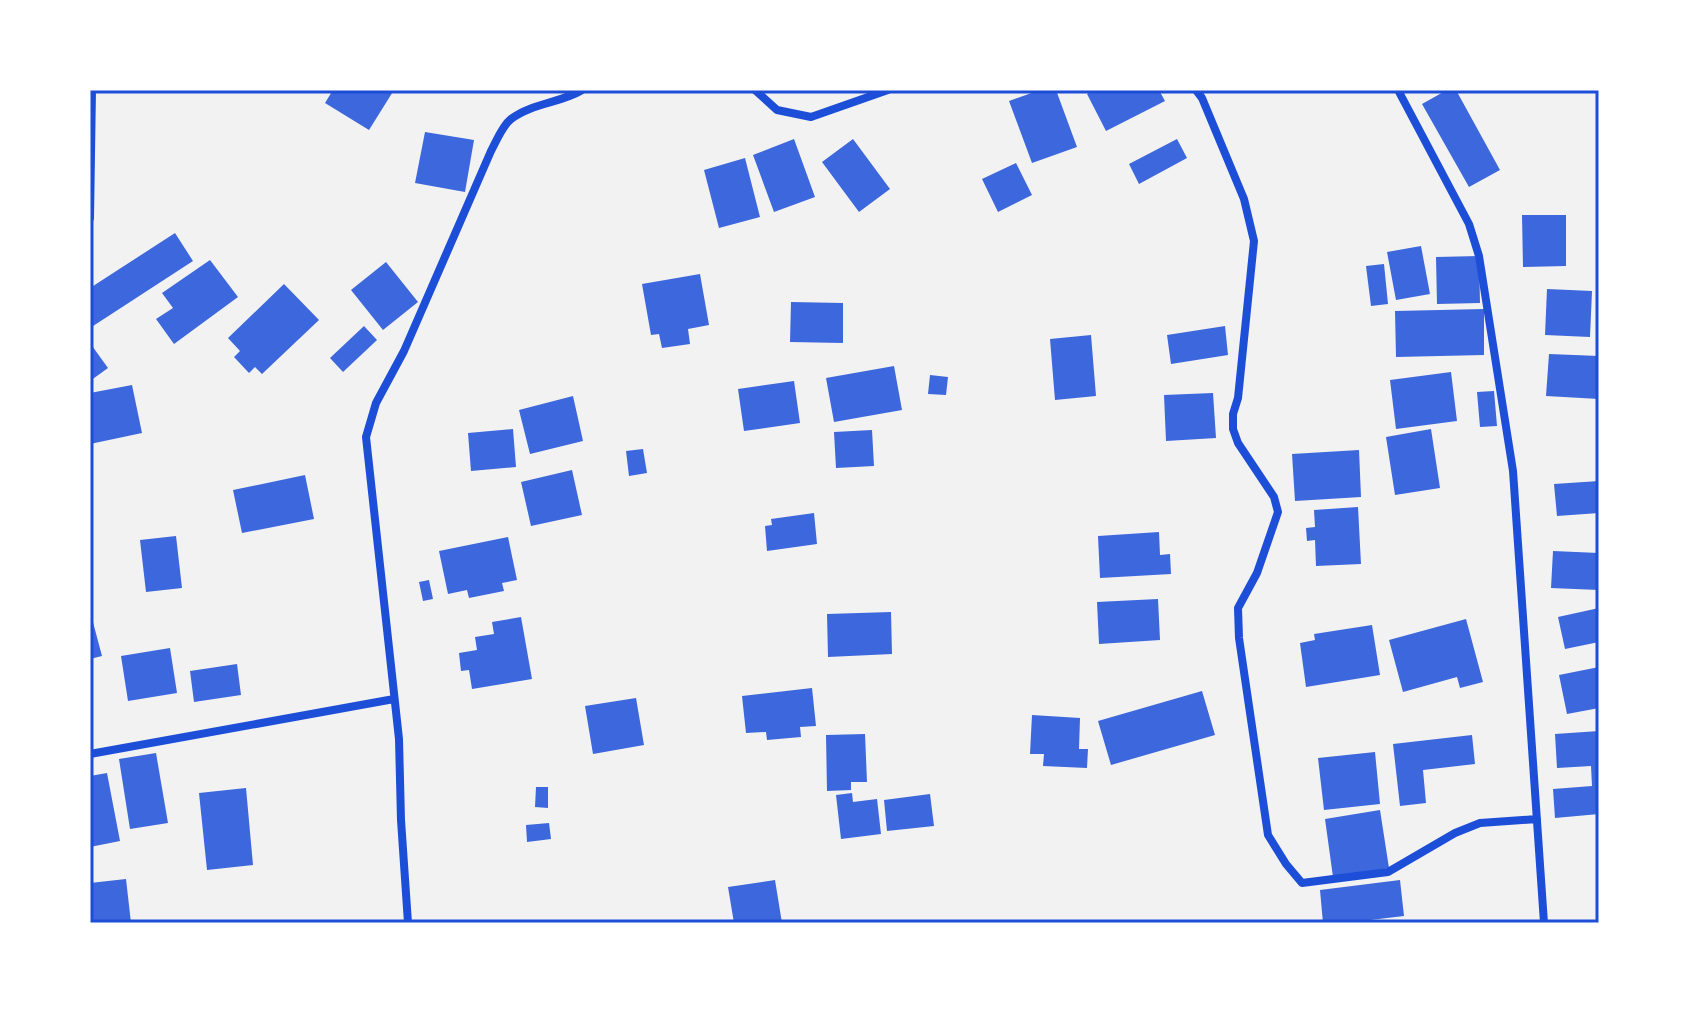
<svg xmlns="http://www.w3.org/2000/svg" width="1689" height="1013" font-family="Figtree,sans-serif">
	<rect width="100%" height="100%" fill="#f2f2f2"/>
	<path fill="#3d67dc" d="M333 90H394L369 130 325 103Z
		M1040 90H1056L1077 147 1032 163 1009 101Z
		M1094 90H1159L1165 101 1106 131 1087 94Z
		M1447 90H1456L1500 170 1469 187 1422 104Z
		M425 132 474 140 465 192 415 183Z
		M794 139 815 197 774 212 753 155Z
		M853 139 890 189 859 212 822 162Z
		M1177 139 1187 158 1139 184 1129 164Z
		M745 158 760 217 719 228 704 170Z
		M1016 163 1032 195 998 212 982 179Z
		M1522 215H1566V266L1523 267Z
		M175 233 193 261 90 328V288Z
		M1421 246 1430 294 1396 300 1387 252Z
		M1479 256 1480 303 1437 304 1436 257Z
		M210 260 238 297 174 344 156 319 173 308 162 293Z
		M386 262 418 302 383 330 351 290Z
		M1384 264 1388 304 1371 306 1366 266Z
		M700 274 709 325 688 329 690 344 662 348 659 334 651 335 642 284Z
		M284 284 319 320 262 374 255 367 249 373 234 357 240 351 228 338Z
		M1547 289 1592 291 1590 337 1545 335Z
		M791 302 843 303V343L790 342Z
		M1484 309V355L1396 357 1395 311Z
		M364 326 377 340 343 372 330 358Z
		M1225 326 1228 355 1171 364 1167 335Z
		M1091 335 1096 396 1055 400 1050 339Z
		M90 343 108 368 90 381Z
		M1549 354 1599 356V399L1546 396Z
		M894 366 902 410 834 422 826 378Z
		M1451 372 1457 421 1396 429 1390 380Z
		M930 375 948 377 946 395 928 394Z
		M794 381 800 423 744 431 738 389Z
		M132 385 142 433 90 444V393Z
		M1494 391 1497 426 1480 427 1477 392Z
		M1213 393 1216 438 1166 441 1164 395Z
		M573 396 583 441 530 454 519 410Z
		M513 429 516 467 471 471 468 433Z
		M1431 429 1440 488 1395 495 1386 437Z
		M872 430 874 466 836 468 834 432Z
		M643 449 647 473 629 476 626 451Z
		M1359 450 1361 497 1295 501 1292 454Z
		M572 470 582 515 531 526 521 482Z
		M305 475 314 519 242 533 233 490Z
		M1599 481V513L1557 516 1554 484Z
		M1358 507 1361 564 1316 566 1315 540 1307 541 1306 528 1315 527 1314 510Z
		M814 513 817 544 767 551 765 526 772 525 771 519Z
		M1159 532 1160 555 1170 554 1171 574 1100 578 1098 536Z
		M176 536 182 588 146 592 140 540Z
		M508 537 517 580 502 583 504 591 469 598 467 590 448 594 439 551Z
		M1553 551 1599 553V590L1551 588Z
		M429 580 433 599 423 601 419 582Z
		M1158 599 1160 640 1099 644 1097 602Z
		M1599 608V642L1565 649 1558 617Z
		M90 611 102 656 90 659Z
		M891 612 892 654 828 657 827 614Z
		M521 617 532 679 472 689 469 670 461 671 459 653 477 650 475 637 494 634 492 622Z
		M1466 619 1483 682 1460 688 1457 677 1403 692 1389 640Z
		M1372 625 1380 675 1306 687 1300 643 1315 640 1314 634Z
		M170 648 177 693 128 701 121 656Z
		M237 664 241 695 194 702 190 671Z
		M1599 667V708L1567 714 1559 675Z
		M812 688 816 726 800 727 801 737 767 740 766 732 746 733 742 696Z
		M1202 691 1215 735 1111 765 1098 721Z
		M636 698 644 745 593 754 585 706Z
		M1032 715 1080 718 1079 749H1088L1087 768 1043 766 1044 754H1030Z
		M1599 731V814L1555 818 1553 789 1592 786 1591 766 1557 768 1555 734Z
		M865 734 867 782H851V790L827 791 826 735Z
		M1472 735 1475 764 1423 770 1426 803 1400 806 1393 744Z
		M1375 752 1380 804 1324 810 1318 758Z
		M156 753 168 823 130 829 119 759Z
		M107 773 120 841 90 847V776Z
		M536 787H548V808L535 807Z
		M246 788 253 865 207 870 199 793Z
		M852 793 853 802 877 799 881 834 841 839 836 795Z
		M930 794 934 826 887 831 884 800Z
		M1380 810 1389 868 1333 877 1325 819Z
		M549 823 551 839 527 842 526 825Z
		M126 879 131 923H90V883Z
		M775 880 782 923H734L728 887Z
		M1400 880 1404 916 1345 923H1323L1320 890Z"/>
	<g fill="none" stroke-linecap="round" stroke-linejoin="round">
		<path stroke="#1d4ed8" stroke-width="8" d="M755 90 777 110 811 117 888 90
			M1196 90 1202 98 1244 199 1254 241 1238 398 1233 414V429L1238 443 1274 497 1278 512 1257 573 1238 608 1239 638 1268 835 1286 864 1302 883 1388 872 1455 833 1480 823 1537 819
			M1398 90 1469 224 1479 256 1513 471 1544 923
			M90 218 92 90
			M90 754 394 699
			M408 923 401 820 399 739 366 437 376 403 404 351 491 151C496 142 502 126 511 119 532 103 561 103 582 90"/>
	</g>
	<rect width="1689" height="1013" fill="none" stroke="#ffffff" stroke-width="184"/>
	<rect x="92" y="92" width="1505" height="829" fill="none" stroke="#1d4ed8" stroke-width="3"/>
</svg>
